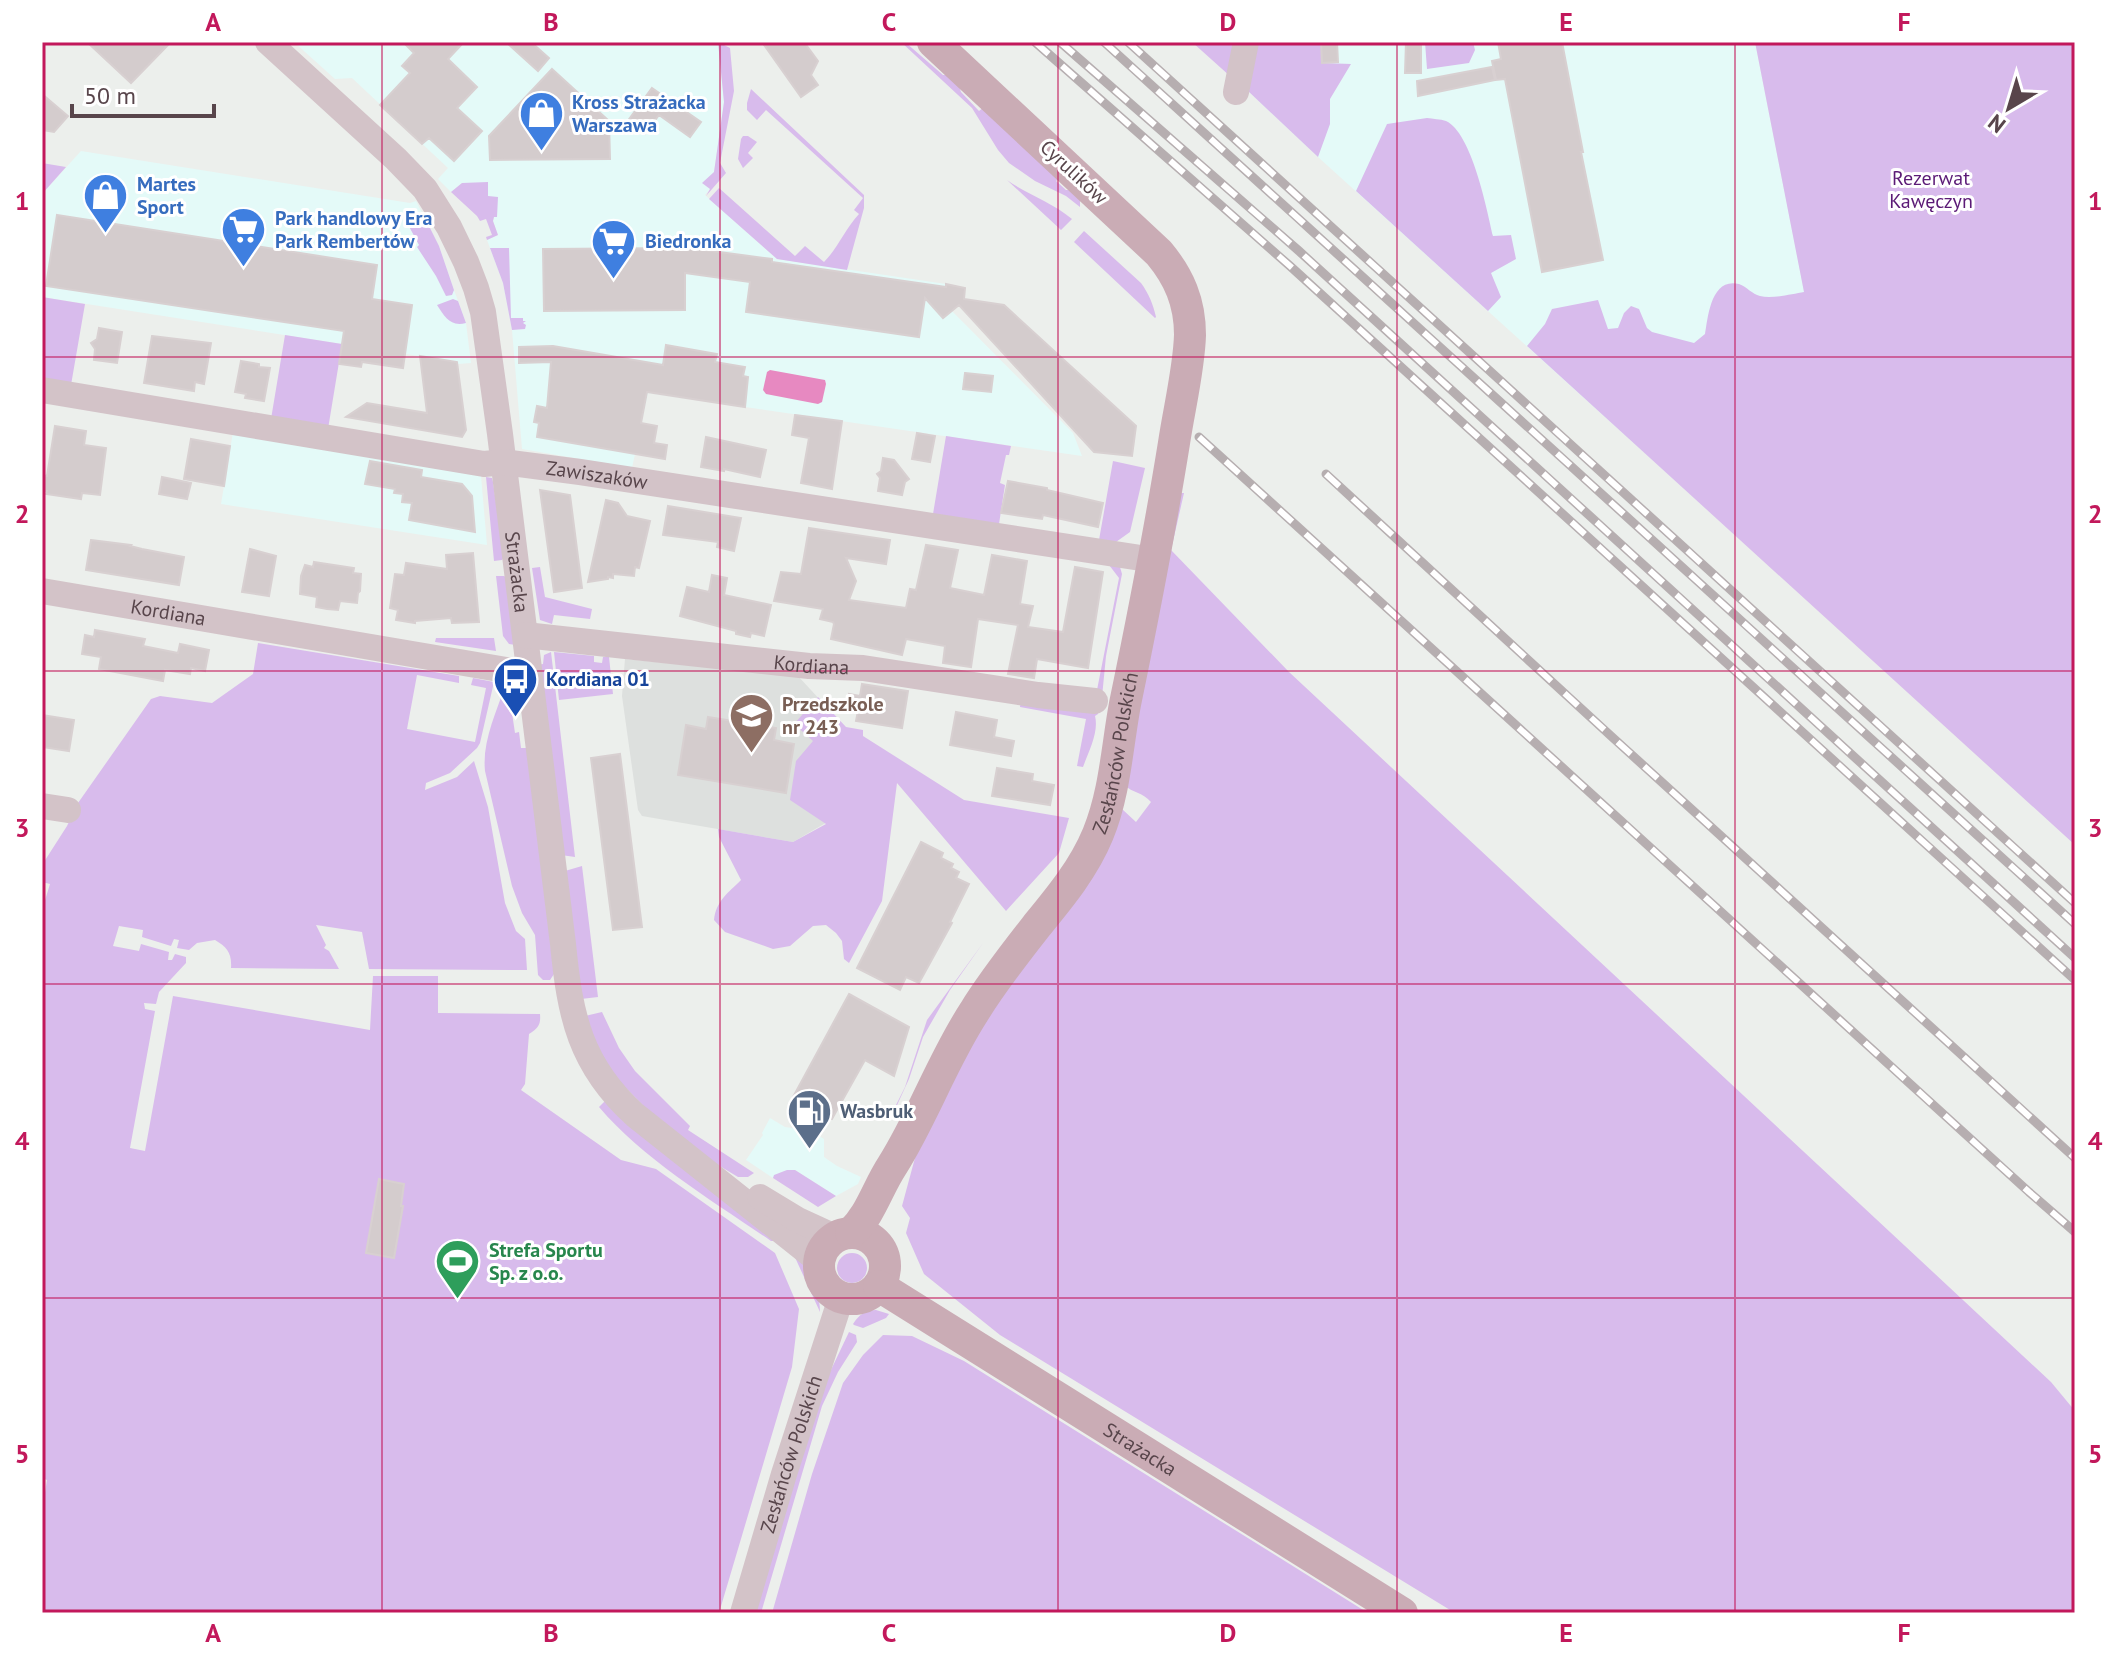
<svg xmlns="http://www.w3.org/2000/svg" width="2117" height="1655" font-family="'PT Sans',sans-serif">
	<rect width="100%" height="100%" fill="#ecefec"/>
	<path fill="#e4faf8" d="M294 42H718L724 102 714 172 710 189 705 195 777 259 946 284 944 303 1073 433 1082 456 648 393 632 468 522 449 512 330 503 283 487 240 498 235 493 221 494 217 488 197V183H462L451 192 438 179 448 168 352 78 335 79Z
		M1254 42H1755L1867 611 1839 629 1318 157 1248 91Z
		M81 151 410 203 416 201 439 246 454 290 466 323 471 363 458 364 457 362 42 297V194Z
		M233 432 481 476 487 545 221 504Z
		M770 1118 785 1127 811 1131 824 1139V1157L837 1166 861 1177 858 1184 836 1196 795 1170 782 1172 773 1178 746 1160 763 1135 762 1133Z"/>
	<path fill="#dde0de" d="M625 659 798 676 896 782 793 842 642 816 638 810 622 696Z"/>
	<path fill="#d8bbec" d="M718 42 730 48 734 91 720 163 726 173 706 196 710 189 702 183 714 172 724 102Z
		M901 42H905L943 75H950L958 83 961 92 979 111 984 107 1061 177 1056 181 1066 190H1070L1080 200V207L1066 196 1035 181 1009 163 998 150 972 108Z
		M1192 42H1238L1231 77Z
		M1254 42H1321L1323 63 1351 64 1330 99V124L1318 157 1248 91Z
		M1425 42H1473L1475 50 1469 63 1427 69Z
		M1755 42H2075V845L1527 346 1545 324 1552 309 1598 300 1608 329 1618 328 1624 313 1631 306 1639 309 1647 328 1652 332 1694 343 1705 334C1708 317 1711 277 1739 284 1747 287 1752 294 1760 296 1772 299 1792 294 1804 292Z
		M751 89 864 195V208L847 270 777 259 709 199 719 188 795 256 805 246 824 262C838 248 845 229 859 214L854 210 863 198 766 110 757 120 747 110V103Z
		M1427 118C1433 119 1440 119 1446 121 1472 133 1487 210 1493 236L1511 235 1516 259 1491 273 1501 297 1488 311 1356 191 1387 124Z
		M743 136H748L757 142 748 153 753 158 743 168 738 159 741 139Z
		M42 163 66 167 42 194Z
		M1007 180C1028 195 1052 202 1072 219L1061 230Z
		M488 182V196L498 197 497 217H494L493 221 498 235 487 240 486 237 492 235 486 219 480 221 477 216 451 192 462 183Z
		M417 212H422L439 246 454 290 452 295 446 296 436 276 417 247 419 245 405 219Z
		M1084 231 1141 283C1149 294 1153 304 1156 317L1155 318 1074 242Z
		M490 248H509L511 318H523V321H526L523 323 526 325 525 329 512 330 503 283Z
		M42 297 85 304 71 385 42 381Z
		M453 299 458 301 466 323C450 327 445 317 437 305Z
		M285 335 342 344 328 429 271 419Z
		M946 436 1011 446 1009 455H1006L1000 483 1005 485 999 524 933 514Z
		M1113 461 1145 468 1130 532 1116 542 1099 540Z
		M486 477 492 478 493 482 504 557 502 560 494 561Z
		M1181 493H1184L1171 550 1289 672 2051 1382 2075 1411V1613H1455L1000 1335 924 1274 906 1233 910 1218 902 1206 919 1143 969 1038 1122 809 1136 822 1151 802C1142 792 1133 793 1124 785Z
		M1106 561 1120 567 1122 574 1106 656 1102 697 1097 690 1119 578Z
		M540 567 545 597 592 609 590 619 554 615 552 624 540 620 532 568Z
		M496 576H504L507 578 516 645 509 644 503 636Z
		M436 638H494L496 651 435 642Z
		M258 643 459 676V683L417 675 407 729 475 742 486 688 471 685 473 678 494 682 480 743 477 748 450 773 426 783 425 790 457 777 474 761 488 807 505 903 516 931 525 939 527 970 369 969 362 932 316 925 326 945 324 948 329 951 339 969 231 968C232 953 227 947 215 940L197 943 189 950 177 948 179 940 174 939 171 946 142 937 143 930 119 926 113 946 139 951 141 944 169 952 168 960H172L175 954 186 957V963L159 992 156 1004 144 1003 145 1009 155 1011 130 1148 145 1151 173 996 370 1030 373 976H438V1013L540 1014C541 1025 538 1028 529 1034L525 1084 521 1090 621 1160 656 1169 775 1253 799 1309 792 1367 719 1613H42V1511L47 1480 42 1478V910L50 884 42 882V865L67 826 78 803 151 699 160 696 212 703 253 674Z
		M551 652 575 857 561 855 537 665 543 664 544 655Z
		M554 652 594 656V662L602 663 603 657H609L613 694 559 700Z
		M508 684C517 691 516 701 517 712L512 713 515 733 519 732 521 748H528L554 974 550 980H543L538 975 535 935 522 913 512 886 485 771C482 742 496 713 505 686Z
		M818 697 846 727 863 730V736L964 800 1069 818 1059 853 1006 911 897 783 882 901 849 963 844 959 842 941 836 933 826 925 813 926 790 946 773 949 725 932 714 920C716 901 728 893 741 880L719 837 718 829 793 842 826 824 790 800 796 761 813 741 794 724Z
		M1021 698 1100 707 1098 714 1095 716C1099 732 1089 751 1083 767L1077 766 1086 719 1020 707Z
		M582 866 598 997 581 999 565 871Z
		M983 943 950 990 923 1037 909 1079 893 1114 892 1113 905 1087 927 1020Z
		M602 1012 619 1048 635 1071 690 1126 688 1130 754 1173 748 1177H738L698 1153 668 1131 618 1080 598 1052 585 1016Z
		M607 1099 776 1241H771C713 1201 644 1160 599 1107Z
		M787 1170H795L836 1196 818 1207 773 1178 774 1175Z
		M837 1268a15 15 0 1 1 30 0a15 15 0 1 1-30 0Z
		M793 1253C809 1267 820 1291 820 1312Z
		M876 1310 889 1314 886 1318 863 1328 854 1325 853 1324C859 1315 865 1310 876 1310Z
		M849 1332 856 1335 857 1342 838 1372 822 1406 761 1613H754L820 1393Z
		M883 1335 912 1336 964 1361 1368 1613H772L812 1474 843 1383 863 1355Z"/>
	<path fill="#e789c1" d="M770 370 825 380 826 384 822 402 818 404 766 394 763 390 767 372Z"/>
	<path fill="#d4cccd" stroke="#d8d0d1" stroke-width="2" d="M87 42H171L131 83Z
		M403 42H464L448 59 477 87 457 108 482 131 454 161 429 138 422 144 380 105 410 73 402 66 414 53Z
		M506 42H531L549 58 538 71Z
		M762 42H804L818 61 811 75 818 85 801 97Z
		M1321 42H1337L1338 62 1322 63Z
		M1406 42H1421V73H1405Z
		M1498 42H1562L1583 152H1581L1603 260 1542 272 1505 79 1496 80 1492 61 1501 59Z
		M1492 67 1495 80 1418 96 1417 81Z
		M552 69 609 121 610 159 490 160 489 136Z
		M652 88 701 122 690 137 659 115 645 134 627 122Z
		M42 94 68 116 54 132 42 130Z
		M57 215 377 265 372 299 412 305 403 368 362 362 361 367 339 364 344 331 46 286Z
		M689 248 772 259V262L946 287V284L965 288 964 299 1004 305 1136 426 1132 456 1094 452 959 305 943 318 925 298 919 337 746 312 750 282 685 273V310L544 311 543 249Z
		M99 328 122 332 117 363 94 360 95 349 91 343 97 339Z
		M152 336 211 343 204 384 195 382 194 391 144 383Z
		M666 345 717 354 715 362 745 367 743 376 748 377 745 407 647 392 641 423 657 426 654 443 667 445 665 459 537 437 539 423 534 422 537 406 547 408 551 362 519 363V347L553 346 663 365Z
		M420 356 457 362 466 430 462 437 346 417 367 403 427 413Z
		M241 361 259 364V367L270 368 264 401 245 398 246 394 235 392Z
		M965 373 993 376 991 392 963 389Z
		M795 415 842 421 832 489 801 483 809 438 792 435Z
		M55 426 86 431 84 445 106 448 100 495 82 493 81 499 46 494 47 491H42V475L47 476Z
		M917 433 935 436 930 462 912 459Z
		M706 437 766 450 760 477 724 469V471L701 467Z
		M191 439 230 446 224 486 184 479Z
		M883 458 894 460 909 479 905 482 902 495 878 491 880 478 877 474 881 471Z
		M370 461 422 470 421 477 462 484 472 496 475 532 409 520 412 503 402 502 403 494 394 493 395 489 365 484Z
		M162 477 191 483 187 499 159 494Z
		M1008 481 1047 488V490L1103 503 1098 527 1043 515 1042 519 1001 513Z
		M540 490 570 495 582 588 554 592Z
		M606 500 618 503 627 516 650 521 639 568 635 567 634 576 613 574V578L608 577V579L588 582Z
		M668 506 741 518 734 551 717 547 718 542 663 535Z
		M809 528 890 540 886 564 846 558 856 581 849 600 906 608 910 589 916 590 926 545 958 550 950 588 984 595 992 555 1027 561 1020 604 1033 606 1028 627 1063 632 1075 567 1103 572 1088 668 1037 659 1034 678 1008 674 1018 625 978 619 971 667 943 663 945 646 906 639 902 655 831 639 834 624 833 622 820 619 823 609 774 601 781 572 801 574Z
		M91 540 131 545 130 546 142 549 184 557 179 585 86 570Z
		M250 549 276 556 269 596 242 592Z
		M473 553 479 622 452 623 451 618 415 621V623L396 620 398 610 390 608 395 574 404 575 406 563 447 569 446 555Z
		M314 562 354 568 353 573 361 574 360 591 358 593 357 603 340 601 338 610 327 609 316 607 317 597 300 594 301 576 305 565 313 567Z
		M712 575 727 578 724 595 771 605 764 636 751 633 750 637 736 634V631L680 616 687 587 709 592Z
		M95 630 145 639 143 646 178 653 180 644 209 650 205 671 191 668 190 674 165 670 163 681 99 669 101 657 82 654 85 635 94 637Z
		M862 684 908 691 902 728 856 721 858 711 846 709 849 694 860 696Z
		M956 712 997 720 994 737 1014 741 1011 756 950 745Z
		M42 715 74 720 69 751 42 747Z
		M708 717 776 728 774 740 794 744 786 793 678 775 686 725 706 729Z
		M620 754 642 927 613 930 591 758Z
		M997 768 1033 774 1032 781 1054 785 1050 805 992 796Z
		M921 842 943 853 941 858 953 864 951 868 959 872 956 878 969 884 950 922 952 923 919 983 906 977 900 990 857 968Z
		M849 994 909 1027 894 1076 865 1060 832 1119 793 1097Z
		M379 1179 404 1184 401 1206H403L394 1258 366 1253Z"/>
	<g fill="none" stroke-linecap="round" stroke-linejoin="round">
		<g stroke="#d3c3c8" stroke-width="26">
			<path id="s1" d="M268 42 396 159 425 189 449 227 466 262 476 288 483 312 500 434 563 944C570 1016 580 1065 635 1115L819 1261"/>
			<path d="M1236 92 1246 42"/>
			<path id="s2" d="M42 390 484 464 504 462 580 472 1154 560"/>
			<path id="s3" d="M42 591 529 674"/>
			<path id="s4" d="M525 635 809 666 863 668 1038 695 1095 701"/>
			<path d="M42 806 68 810"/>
			<path d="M760 1197 798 1220 835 1237"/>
			<path id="s5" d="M743 1613 784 1474 841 1298"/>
		</g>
		<g stroke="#caacb5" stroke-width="32">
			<circle cx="852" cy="1266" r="33"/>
			<path id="s6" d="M851 1233C871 1214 877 1189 892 1166 923 1117 942 1061 974 1012 993 981 1016 952 1038 924 1061 896 1084 868 1098 834 1115 793 1117 747 1125 704 1143 617 1160 530 1174 443 1179 409 1189 369 1190 335 1190 302 1179 277 1159 253L933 42"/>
			<path id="s7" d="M879 1286 1402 1613"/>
		</g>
		<defs>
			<path id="rail" d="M1035 42 1290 266 2075 980
				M1060 42 1299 251 2075 958
				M1104 42 2075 924
				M1128 42 2075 903
				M1199 437 2029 1192 2075 1232
				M1326 474 1611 736 2075 1158"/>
		</defs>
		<use href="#rail" stroke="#b6aeb0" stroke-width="9"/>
		<use href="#rail" stroke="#fff" stroke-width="6" stroke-dasharray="18" stroke-linecap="butt"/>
	</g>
	<path fill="none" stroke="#c2185b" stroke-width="2" stroke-opacity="0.55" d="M382 42V1613M720 42V1613M1058 42V1613M1397 42V1613M1735 42V1613M42 357H2075M42 671H2075M42 984H2075M42 1298H2075"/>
	<defs>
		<symbol id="shop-pin" viewBox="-11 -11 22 30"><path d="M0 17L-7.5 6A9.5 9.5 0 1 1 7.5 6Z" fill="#3f7fe0" stroke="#fff"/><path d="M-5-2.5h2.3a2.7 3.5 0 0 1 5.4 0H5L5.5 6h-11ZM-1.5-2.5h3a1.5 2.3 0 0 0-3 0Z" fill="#fff"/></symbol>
		<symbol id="supermarket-pin" viewBox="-11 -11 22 30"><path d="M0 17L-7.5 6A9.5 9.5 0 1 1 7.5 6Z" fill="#3f7fe0" stroke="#fff"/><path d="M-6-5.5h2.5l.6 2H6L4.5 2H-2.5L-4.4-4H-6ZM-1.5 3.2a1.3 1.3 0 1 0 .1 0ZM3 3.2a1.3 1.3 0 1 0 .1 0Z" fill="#fff"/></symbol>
		<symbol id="bus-pin" viewBox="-11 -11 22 30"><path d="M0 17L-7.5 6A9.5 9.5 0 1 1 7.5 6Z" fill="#1a4fb4" stroke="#fff"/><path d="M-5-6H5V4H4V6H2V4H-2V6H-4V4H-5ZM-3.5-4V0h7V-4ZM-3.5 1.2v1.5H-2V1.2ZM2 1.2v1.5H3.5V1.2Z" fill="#fff"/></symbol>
		<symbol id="school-pin" viewBox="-11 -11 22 30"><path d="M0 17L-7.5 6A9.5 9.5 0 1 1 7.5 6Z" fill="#8d6e63" stroke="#fff"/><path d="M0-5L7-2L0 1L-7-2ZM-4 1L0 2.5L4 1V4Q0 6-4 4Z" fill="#fff"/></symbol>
		<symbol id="fuel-pin" viewBox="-11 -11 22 30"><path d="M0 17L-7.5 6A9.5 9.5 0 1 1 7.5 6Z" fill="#5c6f8a" stroke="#fff"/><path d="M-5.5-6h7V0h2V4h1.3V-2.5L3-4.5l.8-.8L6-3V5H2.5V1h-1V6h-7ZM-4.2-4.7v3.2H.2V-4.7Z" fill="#fff"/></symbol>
		<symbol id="stadium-pin" viewBox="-11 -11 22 30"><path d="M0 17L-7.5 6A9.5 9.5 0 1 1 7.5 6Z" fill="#2e9e5b" stroke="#fff"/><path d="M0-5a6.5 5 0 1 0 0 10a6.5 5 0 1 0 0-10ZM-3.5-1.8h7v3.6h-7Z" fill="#fff"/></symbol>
	</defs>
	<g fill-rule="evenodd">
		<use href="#shop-pin" x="516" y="88" width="51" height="69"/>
		<use href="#shop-pin" x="80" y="170" width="51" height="69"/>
		<use href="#supermarket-pin" x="218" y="204" width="51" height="69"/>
		<use href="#supermarket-pin" x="588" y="216" width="51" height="69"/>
		<use href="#bus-pin" x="490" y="654" width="51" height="69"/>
		<use href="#school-pin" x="726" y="690" width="51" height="69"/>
		<use href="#fuel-pin" x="784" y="1086" width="51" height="69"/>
		<use href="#stadium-pin" x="432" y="1236" width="51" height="69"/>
	</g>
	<g text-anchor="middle" stroke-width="6" stroke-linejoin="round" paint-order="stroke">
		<g font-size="20" font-weight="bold" fill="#366cbe" stroke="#fff" text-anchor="start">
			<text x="572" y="109">Kross Strażacka<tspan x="572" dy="23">Warszawa</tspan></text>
			<text x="137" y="191">Martes<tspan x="137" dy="23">Sport</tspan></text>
			<text x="275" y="225">Park handlowy Era<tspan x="275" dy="23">Park Rembertów</tspan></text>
			<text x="645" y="248">Biedronka</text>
		</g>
		<g font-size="20" fill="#58454b" stroke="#fff">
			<text transform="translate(1074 172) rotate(43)" y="7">Cyrulików</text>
			<text dy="7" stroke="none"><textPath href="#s2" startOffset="562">Zawiszaków</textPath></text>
			<text dy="7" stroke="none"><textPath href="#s1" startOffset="614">Strażacka</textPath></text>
			<text dy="7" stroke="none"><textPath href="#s3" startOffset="128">Kordiana</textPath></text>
			<text dy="7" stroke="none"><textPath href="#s4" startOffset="288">Kordiana</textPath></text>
			<text dy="7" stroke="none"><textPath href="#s6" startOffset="554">Zesłańców Polskich</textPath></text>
			<text dy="7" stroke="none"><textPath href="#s7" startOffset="308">Strażacka</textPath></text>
			<text dy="7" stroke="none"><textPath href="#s5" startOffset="166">Zesłańców Polskich</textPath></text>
		</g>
		<g font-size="20" fill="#5b1a76" stroke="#fff">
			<text x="1931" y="185">Rezerwat<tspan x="1931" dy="23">Kawęczyn</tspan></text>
		</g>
		<g font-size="20" font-weight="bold" fill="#164399" stroke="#fff" text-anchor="start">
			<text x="546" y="686">Kordiana 01</text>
		</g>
		<g font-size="20" font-weight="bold" fill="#785e54" stroke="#fff" text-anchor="start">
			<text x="782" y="711">Przedszkole<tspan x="782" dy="23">nr 243</tspan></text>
		</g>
		<g font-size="20" font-weight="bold" fill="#4e5e75" stroke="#fff" text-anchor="start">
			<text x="840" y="1118">Wasbruk</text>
		</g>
		<g font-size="20" font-weight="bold" fill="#27864d" stroke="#fff" text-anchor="start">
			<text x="489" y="1257">Strefa Sportu<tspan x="489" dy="23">Sp. z o.o.</tspan></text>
		</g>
	</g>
	<rect width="2117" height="1655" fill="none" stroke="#ffffff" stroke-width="88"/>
	<g transform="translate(2009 108) rotate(218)" stroke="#ffffff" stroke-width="6" paint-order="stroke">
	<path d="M0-6L14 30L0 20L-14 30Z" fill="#58454b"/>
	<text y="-12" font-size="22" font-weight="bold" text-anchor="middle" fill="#58454b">N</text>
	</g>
	<path d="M72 104v12h142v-12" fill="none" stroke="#58454b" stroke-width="4"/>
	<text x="84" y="104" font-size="24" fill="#58454b" stroke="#ffffff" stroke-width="6" paint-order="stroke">50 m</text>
	<rect x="44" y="44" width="2029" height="1567" fill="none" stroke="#c2185b" stroke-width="3"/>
	<g font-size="26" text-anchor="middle" font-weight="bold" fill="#c2185b">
		<text x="213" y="31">A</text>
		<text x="551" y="31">B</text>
		<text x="889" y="31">C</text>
		<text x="1228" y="31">D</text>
		<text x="1566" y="31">E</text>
		<text x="1904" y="31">F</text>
		<text x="22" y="210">1</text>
		<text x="2095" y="210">1</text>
		<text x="22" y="523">2</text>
		<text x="2095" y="523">2</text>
		<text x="22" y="837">3</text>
		<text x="2095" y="837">3</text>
		<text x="22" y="1150">4</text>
		<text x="2095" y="1150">4</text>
		<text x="22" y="1463">5</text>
		<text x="2095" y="1463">5</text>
		<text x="213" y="1642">A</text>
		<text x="551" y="1642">B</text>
		<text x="889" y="1642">C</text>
		<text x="1228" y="1642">D</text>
		<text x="1566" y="1642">E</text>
		<text x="1904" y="1642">F</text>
	</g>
</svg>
